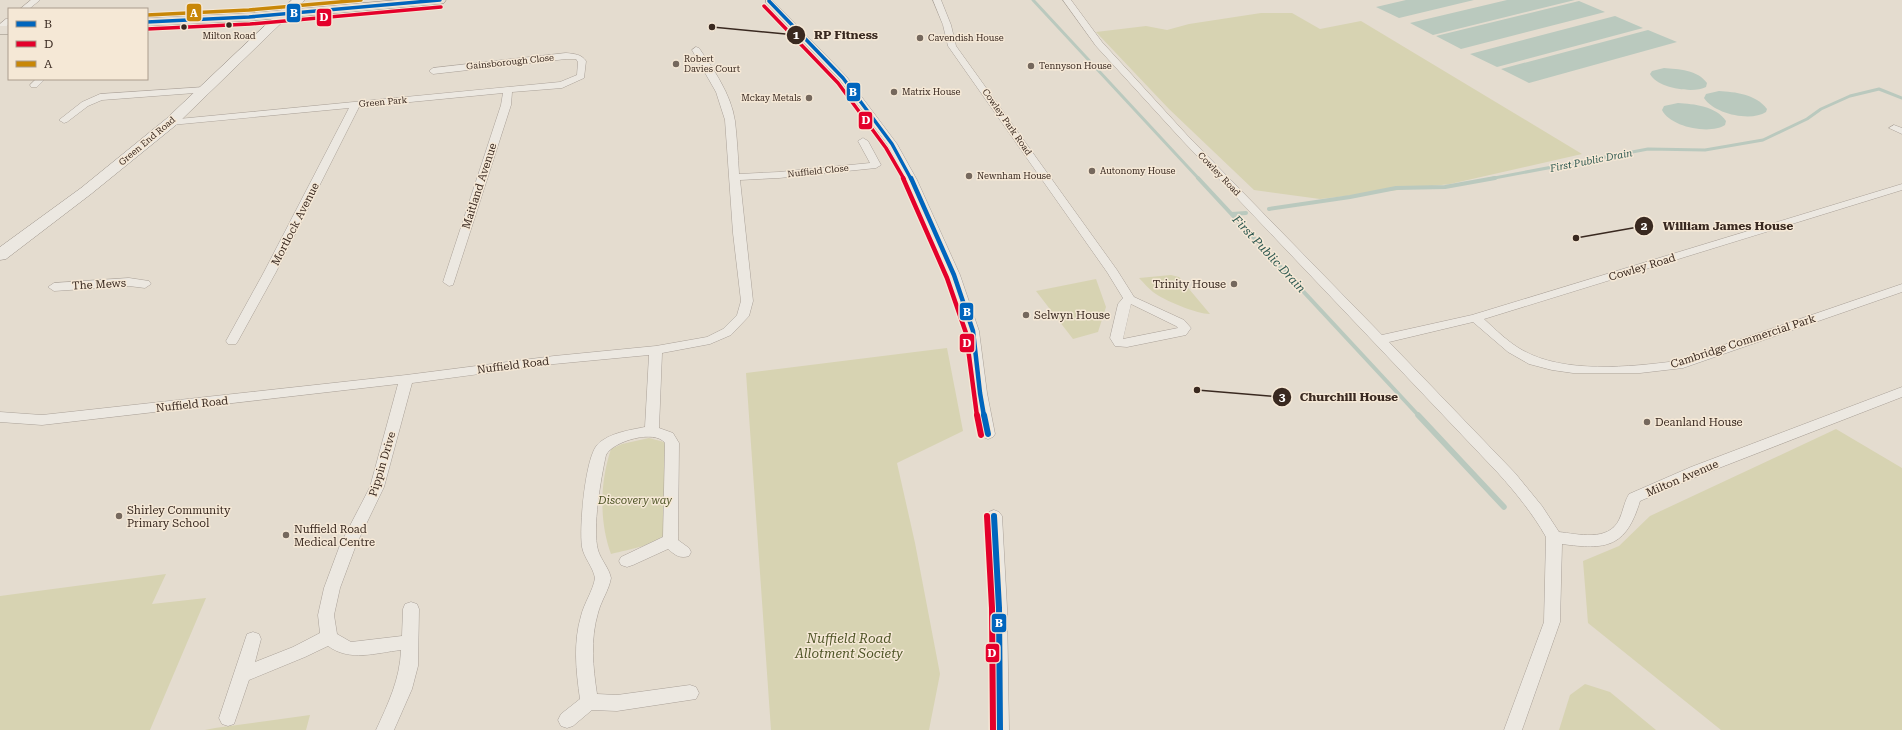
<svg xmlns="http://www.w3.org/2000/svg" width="1902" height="730" font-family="'Roboto Serif',serif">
	<rect width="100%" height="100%" fill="#e4dccf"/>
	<path fill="#d7d3b2" d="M1261 13H1292L1320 29 1361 21 1582 154 1450 184 1320 199 1254 190 1169 109 1096 32 1146 26 1167 30 1189 24Z
		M1171 275 1179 277 1210 314C1197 314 1163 300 1153 292 1148 288 1144 283 1139 278Z
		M1096 279 1106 307 1098 332 1073 339 1036 291Z
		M947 348 963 431 897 463 915 543 940 674 929 730H771L746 373Z
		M1836 429 1902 468V730H1721L1588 623 1583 561 1619 546 1650 516Z
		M649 438 664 442 667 455V532C654 546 630 549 611 554 599 521 600 482 611 449L622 444Z
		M166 574 152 604 206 598 150 730H0V596Z
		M1585 684 1610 692 1656 730H1559L1570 695Z
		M310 715 306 730H205L215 728Z"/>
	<path fill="#bac9be" d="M1406 0H1474L1399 18 1376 7Z
		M1507 0H1575L1433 35 1410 23Z
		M1579 1 1605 12 1461 49 1436 36Z
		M1615 16 1643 28 1497 67 1470 54Z
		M1648 30 1677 42 1529 83 1501 69Z
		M1664 68C1678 69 1698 70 1707 83L1706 87C1693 94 1657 88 1650 74L1652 71Z
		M1719 91C1735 92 1756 94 1767 109L1766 112C1751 122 1714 114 1704 98L1706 94Z
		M1678 103C1694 104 1716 106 1726 121L1725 125C1710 135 1670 127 1662 110L1664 106Z"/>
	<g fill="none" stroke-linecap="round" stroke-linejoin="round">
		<path stroke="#bac9be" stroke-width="3" d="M1033 0 1199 179
			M1489 179 1648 149 1705 150 1763 140 1807 119 1821 109 1850 96 1879 89 1902 98"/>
		<path stroke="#bac9be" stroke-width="4" d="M1198 178 1419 416
			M1269 209 1350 197 1396 188 1445 187 1495 178
			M1232 214 1246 213"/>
		<path stroke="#bac9be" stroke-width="5.5" d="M1418 415 1504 507"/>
		<defs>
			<path id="street" d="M31 0H40L29 9H20Z
				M766 0H772L846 76 897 144 917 180 960 275 979 331 987 393 995 434 993 437 988 439 983 437 981 434 973 393 967 331 948 275 907 180 887 144 840 80 766 3Z
				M933 0H941L951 25 956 46 1117 270 1134 297 1184 320 1191 328 1186 335 1127 347 1115 346 1110 338 1118 304 1123 298 1107 272 948 46 943 25ZM1131 304 1176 326 1178 328 1123 339Z
				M1063 0H1071L1102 42 1187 135 1382 335 1472 315 1902 184V190L1484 319C1496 330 1508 342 1522 350 1564 374 1630 367 1677 361L1902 284V292L1683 368 1640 373H1573L1552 370 1529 364 1508 352 1473 322 1389 342 1515 473 1542 506 1559 532C1578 534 1608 542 1619 520 1623 512 1624 502 1629 494L1691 467 1902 387V397L1701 475 1640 501C1626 548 1606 550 1562 544L1560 622 1522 730H1504L1544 622 1546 537C1533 514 1516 493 1498 473L1181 139 1096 46Z
				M6 19H9V25L0 30V24Z
				M696 47 699 48C714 70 731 94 735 121 737 138 738 156 739 174L779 172 870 163 858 141 863 138 868 141 881 165 876 168 779 178 740 180 753 301 749 316 731 335 710 344 662 353 659 428 673 433 679 443 678 540 689 548 691 552 689 556C680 559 675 555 668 549L633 565 627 567 621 565 619 561 621 557 663 537 665 443C655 429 613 441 606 455 601 478 592 528 598 550 601 560 609 568 611 578 609 590 601 601 598 613 590 640 593 667 597 694L617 695 690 685 696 687 699 693 696 699 617 711 592 710 573 726 567 728 561 726 558 720 561 714 580 699C576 671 573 643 581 616 584 603 593 591 595 578 593 567 584 558 582 547 579 528 585 459 597 445 608 433 630 430 645 427L649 355 554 364 412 383 384 487 356 545 340 588 334 615 337 634 351 642 402 636 403 609 405 604 411 602 417 604 419 609 418 666 412 689 394 730H376C388 704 400 679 401 650 375 653 350 662 328 646L305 657 249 680 234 724 228 726 222 724 219 718 247 634 253 632 259 634 261 639 255 662 293 647 320 633 318 615 324 588 340 545 370 487 398 384 42 425 0 422V412L42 415 406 375 554 356 656 346 707 337 723 329 737 315 741 301 733 233 725 120 716 92 692 50Z
				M566 53C575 54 581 54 586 61L584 78 562 88 512 92 511 105 453 285 449 286 443 282 501 105 503 93 359 107 276 272 238 341 236 344H228L226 341 264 272 349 108 171 125 168 124 166 122 168 120 560 82 577 75 578 62 576 59H566L433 74 429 71 433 68Z
				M36 79H45L37 87H31L30 85Z
				M205 87 208 88V92L102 100 88 106 67 122 64 123 59 120 82 102 100 94Z
				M1894 125 1902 128V134L1889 128Z
				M129 278 149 281 151 284 145 288 129 286 54 291 48 287 54 283Z
				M994 510 999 512 1002 516 1007 608 1009 730H991V608L986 516 989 512Z"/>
			<path id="secondary" d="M292 0H305L176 125 91 194 6 259 0 260V247L81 188 166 119Z"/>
			<path id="primary" d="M397 0H446L444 3 440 4 249 21 147 26V18L249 13Z
				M0 26H9V34H0Z"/>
		</defs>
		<use href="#street" stroke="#aaa198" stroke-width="1"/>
		<use href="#secondary" stroke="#9a9188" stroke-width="1"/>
		<use href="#primary" stroke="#8f877f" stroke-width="1"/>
		<use href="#street" fill="#ece8e1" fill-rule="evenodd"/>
		<use href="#secondary" fill="#ece8e1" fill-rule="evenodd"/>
		<use href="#primary" fill="#e4ddd2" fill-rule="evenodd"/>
		<defs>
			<path id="bus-1-far2" d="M769 1 843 78 892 144 911 179
				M147 22 249 17 440 0"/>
			<path id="bus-1-far1" d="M911 178 954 275 973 331 980 393 984 416"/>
			<path id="bus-1" d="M984 415 988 434
				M994 516 999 608 1000 730"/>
			<path id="bus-2-far2" d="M764 6 838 83 886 148 904 179
				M147 29 250 24 441 7"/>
			<path id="bus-2-far1" d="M903 178 947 278 966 333 977 416"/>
			<path id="bus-2" d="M977 415 981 435
				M987 516 992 608 993 730"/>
			<path id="bus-3" d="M147 15 249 10 361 0"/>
		</defs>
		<use href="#bus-1-far2" stroke="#f5e8d6" stroke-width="5.5"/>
		<use href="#bus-1-far1" stroke="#f5e8d6" stroke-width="7"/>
		<use href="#bus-1" stroke="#f5e8d6" stroke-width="9"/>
		<use href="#bus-2-far2" stroke="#f5e8d6" stroke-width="5.5"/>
		<use href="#bus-2-far1" stroke="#f5e8d6" stroke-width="7"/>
		<use href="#bus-2" stroke="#f5e8d6" stroke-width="9"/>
		<use href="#bus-3" stroke="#f5e8d6" stroke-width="5.5"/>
		<use href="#bus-1-far2" stroke="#0065bd" stroke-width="3.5"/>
		<use href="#bus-1-far1" stroke="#0065bd" stroke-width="4.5"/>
		<use href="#bus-1" stroke="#0065bd" stroke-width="6"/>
		<use href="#bus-2-far2" stroke="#e4002b" stroke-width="3.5"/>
		<use href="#bus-2-far1" stroke="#e4002b" stroke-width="4.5"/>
		<use href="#bus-2" stroke="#e4002b" stroke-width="6"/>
		<use href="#bus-3" stroke="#c88708" stroke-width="3.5"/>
	</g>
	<g fill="#392920" stroke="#f5e8d6" stroke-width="1.5">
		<circle cx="229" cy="25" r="3.5"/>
		<circle cx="184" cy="27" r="3.5"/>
	</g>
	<g fill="#75685d" stroke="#f5e8d6" stroke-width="1.5">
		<circle cx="920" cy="38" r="4"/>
		<circle cx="676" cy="64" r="4"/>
		<circle cx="1031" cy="66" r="4"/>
		<circle cx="894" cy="92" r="4"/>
		<circle cx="809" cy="98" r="4"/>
		<circle cx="1092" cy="171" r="4"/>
		<circle cx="969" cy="176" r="4"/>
		<circle cx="1234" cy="284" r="4"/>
		<circle cx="1026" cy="315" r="4"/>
		<circle cx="1647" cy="422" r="4"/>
		<circle cx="119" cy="516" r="4"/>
		<circle cx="286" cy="535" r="4"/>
	</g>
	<g text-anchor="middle" stroke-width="3" stroke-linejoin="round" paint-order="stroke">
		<g font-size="9" fill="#392920" stroke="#f5e8d6">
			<text x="229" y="39">Milton Road</text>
		</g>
		<g font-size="9" fill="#392920" stroke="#f5e8d6" text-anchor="start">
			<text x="928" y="41">Cavendish House</text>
			<text x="684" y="62">Robert<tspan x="684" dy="10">Davies Court</tspan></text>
			<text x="1039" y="69">Tennyson House</text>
			<text x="902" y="95">Matrix House</text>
			<text x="801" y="101" text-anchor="end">Mckay Metals</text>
			<text x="1100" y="174">Autonomy House</text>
			<text x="977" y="179">Newnham House</text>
		</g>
		<g font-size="9" fill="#392920" stroke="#f5e8d6">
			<text transform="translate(510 62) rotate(-6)" y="3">Gainsborough Close</text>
			<text transform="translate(383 102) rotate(-5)" y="3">Green Park</text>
			<text transform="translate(1007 122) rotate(55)" y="3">Cowley Park Road</text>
			<text transform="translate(147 141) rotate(-40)" y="3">Green End Road</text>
			<text transform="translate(818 171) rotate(-6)" y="3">Nuffield Close</text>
			<text transform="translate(1219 174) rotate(46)" y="3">Cowley Road</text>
		</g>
		<g font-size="10" font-style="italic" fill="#2f5951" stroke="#f5e8d6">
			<text transform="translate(1591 160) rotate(-11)" y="4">First Public Drain</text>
		</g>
		<g font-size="11" fill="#392920" stroke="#f5e8d6">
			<text transform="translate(479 186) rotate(-72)" y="4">Maitland Avenue</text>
			<text transform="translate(295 224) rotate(-63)" y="4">Mortlock Avenue</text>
			<text transform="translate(1642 267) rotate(-17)" y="4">Cowley Road</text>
			<text transform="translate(99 284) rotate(-3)" y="4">The Mews</text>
			<text transform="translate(1743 341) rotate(-18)" y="4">Cambridge Commercial Park</text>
			<text transform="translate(513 365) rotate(-7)" y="4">Nuffield Road</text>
			<text transform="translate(192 404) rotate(-6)" y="4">Nuffield Road</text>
			<text transform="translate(382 464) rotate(-73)" y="4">Pippin Drive</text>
			<text transform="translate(1682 478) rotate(-23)" y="4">Milton Avenue</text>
		</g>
		<g font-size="11" fill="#392920" stroke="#f5e8d6" text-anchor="start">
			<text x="1226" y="288" text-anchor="end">Trinity House</text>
			<text x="1034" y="319">Selwyn House</text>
			<text x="1655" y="426">Deanland House</text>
			<text x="127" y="514">Shirley Community<tspan x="127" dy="13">Primary School</tspan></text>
			<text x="294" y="533">Nuffield Road<tspan x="294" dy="13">Medical Centre</tspan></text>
		</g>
		<g font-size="11" font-style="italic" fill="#4f5527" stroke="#f5e8d6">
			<text x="635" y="504">Discovery way</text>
		</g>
		<g font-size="12" font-style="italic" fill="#2f5951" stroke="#f5e8d6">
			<text transform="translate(1269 254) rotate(47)" y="4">First Public Drain</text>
		</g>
		<g font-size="13" font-style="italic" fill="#4f5527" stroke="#f5e8d6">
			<text x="849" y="643">Nuffield Road<tspan x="849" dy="15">Allotment Society</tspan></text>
		</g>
	</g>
	<path fill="none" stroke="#392920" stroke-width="1.5" d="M712 27L796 35M1576 238L1644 226M1197 390L1282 397"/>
	<g fill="#392920" stroke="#f5e8d6" stroke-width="1.5">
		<circle cx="712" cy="27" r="4"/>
		<circle cx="1576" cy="238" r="4"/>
		<circle cx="1197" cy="390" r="4"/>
		<circle cx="796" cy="35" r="10"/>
		<circle cx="1644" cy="226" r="10"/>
		<circle cx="1282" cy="397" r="10"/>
	</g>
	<g font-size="12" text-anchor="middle" font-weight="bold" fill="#fff">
		<text x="796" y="39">1</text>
		<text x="1644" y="230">2</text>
		<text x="1282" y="401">3</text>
	</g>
	<g font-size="12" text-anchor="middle" font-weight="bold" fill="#392920" stroke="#f5e8d6" stroke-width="3" stroke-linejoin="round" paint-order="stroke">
		<text x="846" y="39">RP Fitness</text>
		<text x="1728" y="230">William James House</text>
		<text x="1349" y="401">Churchill House</text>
	</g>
	<g stroke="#f5e8d6" stroke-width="1.5">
		<rect x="186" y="3" width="16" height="19" rx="4" fill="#c88708"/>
		<rect x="286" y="3" width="15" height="20" rx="4" fill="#0065bd"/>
		<rect x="316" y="8" width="16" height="19" rx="4" fill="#e4002b"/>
		<rect x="846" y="82" width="15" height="20" rx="4" fill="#0065bd"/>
		<rect x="858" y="111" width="15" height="19" rx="4" fill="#e4002b"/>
		<rect x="959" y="302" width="15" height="19" rx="4" fill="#0065bd"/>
		<rect x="959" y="333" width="16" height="20" rx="4" fill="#e4002b"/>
		<rect x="991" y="613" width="16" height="20" rx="4" fill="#0065bd"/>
		<rect x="985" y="643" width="15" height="20" rx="4" fill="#e4002b"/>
	</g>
	<g font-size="11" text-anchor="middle" font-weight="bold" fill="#fff">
		<text x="194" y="17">A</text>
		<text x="294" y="17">B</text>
		<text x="324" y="21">D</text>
		<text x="853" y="96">B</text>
		<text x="866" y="124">D</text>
		<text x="967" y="316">B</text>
		<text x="967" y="347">D</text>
		<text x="999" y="627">B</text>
		<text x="992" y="657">D</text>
	</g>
	<rect x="8" y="8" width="140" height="72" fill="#f5e8d6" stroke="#aa9c8d"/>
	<rect x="16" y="21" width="20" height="6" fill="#0065bd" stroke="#aa9c8d"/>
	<text x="44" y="28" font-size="12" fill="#392920">B</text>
	<rect x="16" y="41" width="20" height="6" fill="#e4002b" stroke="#aa9c8d"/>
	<text x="44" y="48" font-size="12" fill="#392920">D</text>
	<rect x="16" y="61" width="20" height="6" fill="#c88708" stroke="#aa9c8d"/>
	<text x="44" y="68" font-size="12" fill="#392920">A</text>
</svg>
